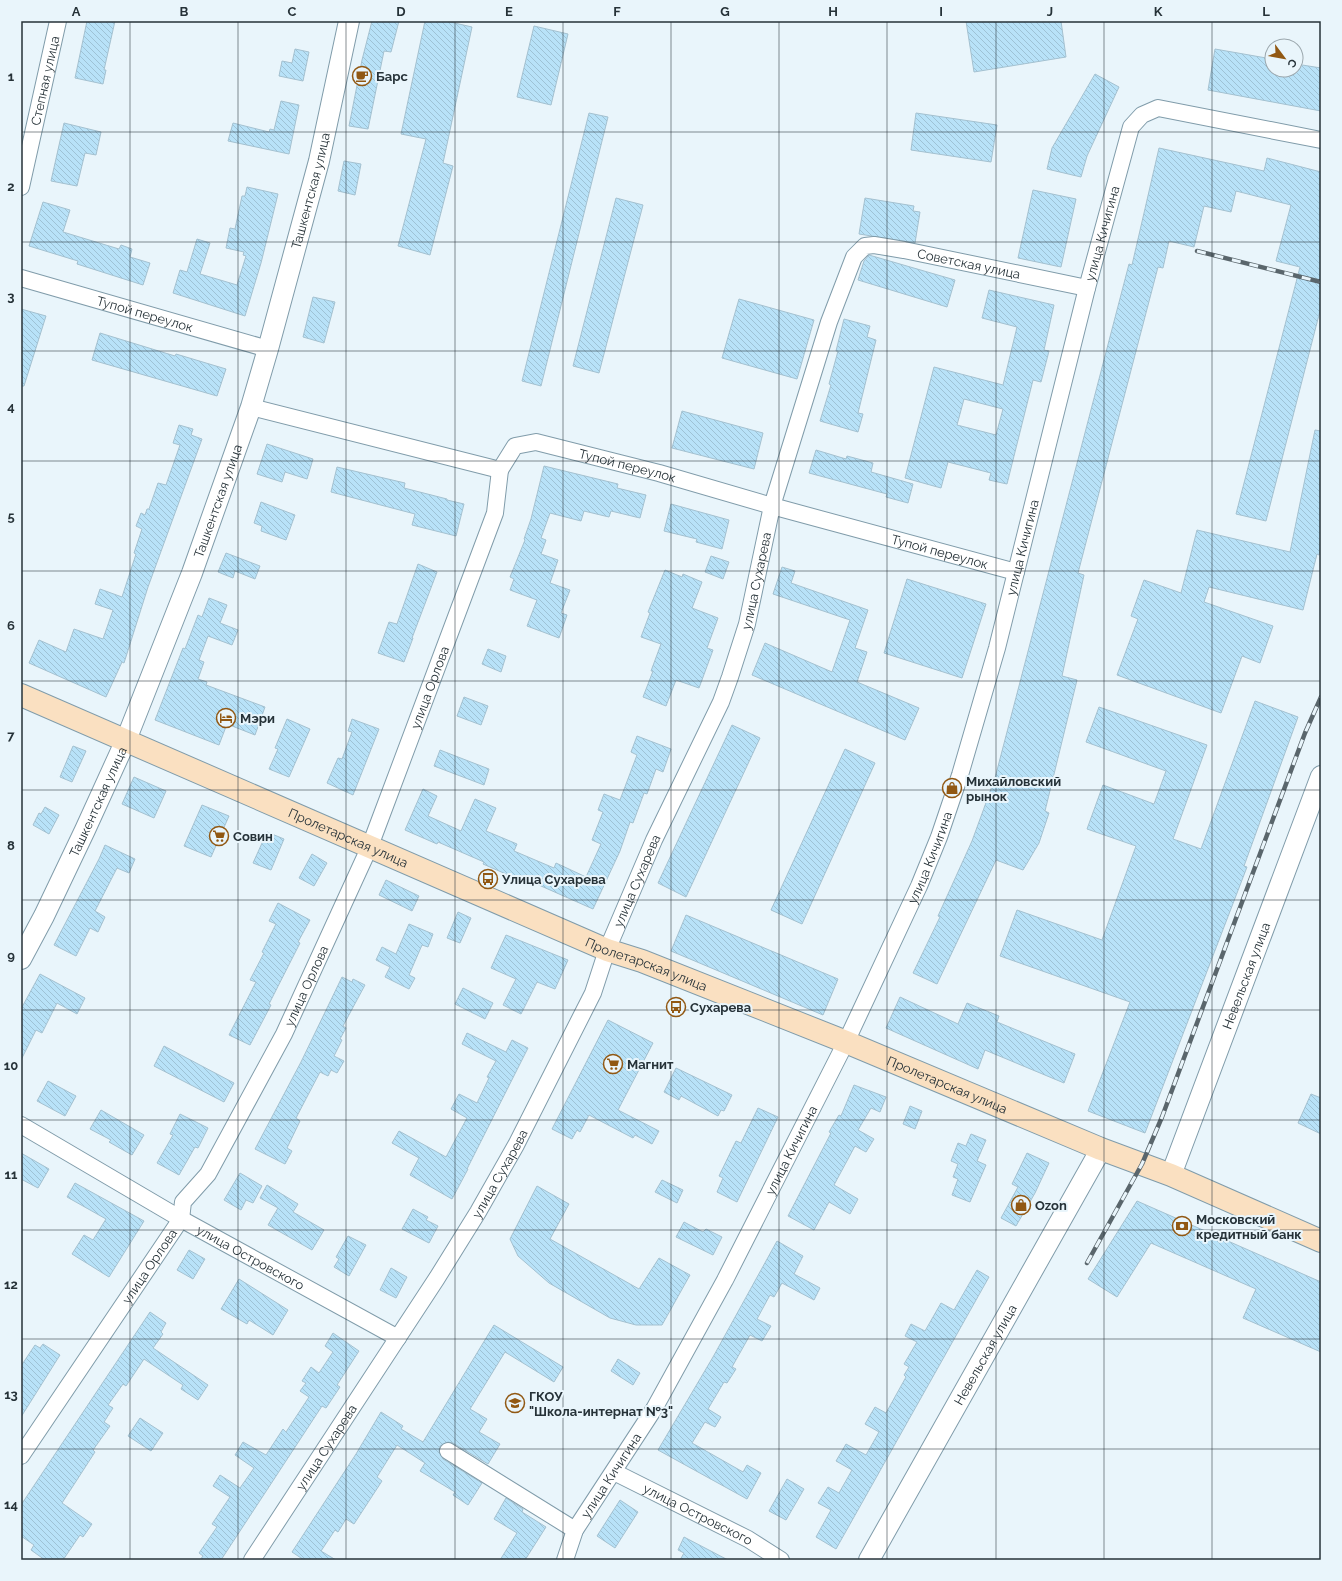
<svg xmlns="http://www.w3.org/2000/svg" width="1342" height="1581" font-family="Raleway,sans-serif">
	<defs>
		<pattern id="building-back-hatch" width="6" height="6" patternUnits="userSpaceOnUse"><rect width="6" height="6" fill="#b8e2f8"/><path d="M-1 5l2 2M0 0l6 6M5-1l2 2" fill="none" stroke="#9ec2d5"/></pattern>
	</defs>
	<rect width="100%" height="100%" fill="#e9f5fb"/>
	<path fill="url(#building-back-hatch)" stroke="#a4c1d0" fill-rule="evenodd" d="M87 21H115L104 70H106L103 84 75 78Z
		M372 21H399L391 52 384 51 368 129 349 126 362 60Z
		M425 21H446L472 27 443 163 453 166 430 255 398 246 426 139 401 134Z
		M966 21H1061L1066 57 974 72Z
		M534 26 568 34 551 105 517 97Z
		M295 49 309 52 303 81 279 76 282 61 292 63Z
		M1215 49 1272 59V70H1296V64L1321 68V111L1208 90Z
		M1095 74 1119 87 1087 156 1081 177 1047 169 1052 148Z
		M281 101 299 105 289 154 228 141 233 123 269 132 270 129 274 130Z
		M589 113 608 117 541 386 522 381Z
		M916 113 997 125 991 162 911 150Z
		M64 123 101 132 96 155 85 153 77 186 51 181Z
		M1159 148 1264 171 1267 158 1321 172V307L1266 521 1236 514 1300 267 1276 261 1291 205 1236 191 1231 212 1204 206 1194 247 1169 241 1163 268 1158 267 1078 573 1084 575 1062 676 1077 680 1045 811 1049 813 1039 843 1023 870 996 860 937 984 913 973 940 917 938 916 972 841 995 778 1129 264 1132 265Z
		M344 161 361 164 355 195 338 191Z
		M247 187 278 194 261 263 245 316 173 293 180 270 187 272 197 239 210 243 200 274 237 285 246 256 243 255 244 252 226 248 230 228 235 229 242 196H245Z
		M1033 190 1076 199 1061 267 1018 258Z
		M616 198 643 205 599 373 573 366Z
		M865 198 914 206 913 211 920 212 915 243 859 234Z
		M43 202 70 210 63 232 119 249 121 245 132 249 130 257 150 263 143 285 77 264 78 261 29 246Z
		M869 255 955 280 947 307 858 280 864 261Z
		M989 290 1054 305 1044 350 1049 351 1041 382 1033 380 1007 484 989 480 991 473 948 462 941 488 905 478 934 367 1003 385 1017 327 982 318ZM964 399 1003 409 996 435 957 425Z
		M313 297 335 302 324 343 303 337Z
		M739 299 814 320 797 379 722 358Z
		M21 309 46 316 24 386H21Z
		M844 319 870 326 867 337 876 340 858 413 863 414 858 432 820 421 831 385 829 384 838 351H836Z
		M100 333 175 356 176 354 226 369 217 396 92 360Z
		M682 411 763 433 754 469 672 448Z
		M179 425 193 429 191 435 202 439 148 587 124 663 122 662 106 697 29 663 39 640 66 652 74 629 103 639 113 610 95 604 100 589 122 597 136 554 134 553 142 529 136 526 141 513 145 515 147 509H149L158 483 166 485 180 445 173 443Z
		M1315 430 1321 431V545L1319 555 1317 554 1303 610 1209 587 1204 602 1273 626 1260 663 1242 656 1221 713 1117 675 1138 619 1131 616 1144 580 1181 593 1197 530 1290 552Z
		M267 444 313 459 307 479 285 472 282 482 257 474Z
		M816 450 846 459 847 456 873 463 871 472 913 484 908 503 886 497 887 494 809 473Z
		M544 466 618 484 617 488 646 495 640 518 611 511 609 517 584 511 581 521 550 513 541 538 546 540 541 554 558 560 550 583 570 590 561 613 567 615 559 638 527 626 537 600 510 590 514 579 510 577 525 540 524 539 531 519Z
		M337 467 405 483 404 488 447 499V500L464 504 456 536 412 525 415 514 331 492Z
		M261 502 295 515 286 540 261 531 262 526 254 523Z
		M671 504 729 520 722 549 696 542 697 539 664 531Z
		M226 553 260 566 255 579 235 571 233 578 218 572Z
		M711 556 729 562 723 579 705 572Z
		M418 564 437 572 412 638H413L404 662 378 653 389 622 397 624Z
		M782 567 795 571 791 583 868 610 855 648 867 652 857 682 919 708 905 740 752 675 765 643 832 672 850 620 773 594Z
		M665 570 682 577 683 574 702 582 692 608 718 618 707 648 713 650 699 688 676 680 666 706 643 697 653 671H651L661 644 641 637 650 613 648 612Z
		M907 579 986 604 962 678 884 653Z
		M209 598 227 605 220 623 238 630 232 645 208 636 199 660 204 662 198 679 207 682 206 685 265 707 255 735 227 724 219 745 155 720 183 648 185 649 198 615 202 617Z
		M488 649 506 656 501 672 482 664Z
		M464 697 488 706 481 725 457 716Z
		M1255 701 1298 717 1244 866 1247 867 1145 1133 1088 1111 1130 1002 1000 956 1017 910 1102 940 1136 846 1087 829 1103 785 1154 804 1166 771 1086 742 1099 707 1207 745 1173 839 1201 849Z
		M287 719 310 729 289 777 269 769 278 749 275 748Z
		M352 719 379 729 353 795 327 783 338 758 342 759 352 732 348 731Z
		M732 725 760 738 686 897 658 883Z
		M637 736 671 749 663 772 656 769 647 794 644 793 633 823 630 822 620 851 593 909 523 878 522 881 483 864 484 862 438 842 437 844 405 830 423 789 437 796 428 816 461 831 475 799 496 808 486 831 517 844 514 851 554 868 556 863 586 877 601 844 592 840 603 812 598 810 604 794 620 800 637 755 631 752Z
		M73 746 86 751 72 782 60 777Z
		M845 749 875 763 802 924 771 910Z
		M440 750 489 769 484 785 434 766Z
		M134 777 166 791 154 818 122 804Z
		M202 805 229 816 211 857 184 846Z
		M45 807 59 815 49 834 33 825 39 813 41 814Z
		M267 832 284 839 271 870 253 863Z
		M105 845 135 859 129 873 117 868 95 911 105 917 98 932 90 928 76 956 54 945 99 859Z
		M312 854 327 863 314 886 299 878Z
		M386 880 419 896 412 911 379 895Z
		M278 903 310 920 298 942 300 943 269 1004 271 1005 250 1045 229 1035 256 982 250 980 264 953 262 952 276 924 269 921Z
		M458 912 471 918 460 943 447 938Z
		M686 915 838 979 823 1015 671 951Z
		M409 924 433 934 428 947 422 945 409 975 415 978 409 989 385 977 390 967 376 960 382 947 396 954Z
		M506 935 568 960 555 989 537 982 521 1014 503 1005 516 979 491 968Z
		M40 974 85 998 77 1014 57 1003 42 1033 36 1030 21 1060V1009Z
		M342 977 352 982 353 979 365 985 343 1026 346 1028 340 1039 342 1040 334 1056 344 1061 337 1073 331 1070 328 1076 320 1072 296 1118 300 1121 287 1148 292 1151 285 1164 255 1149 301 1062Z
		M463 988 493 1003 485 1019 455 1004Z
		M900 997 958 1024 967 1003 999 1016 997 1022 1075 1054 1064 1083 985 1050 978 1069 886 1028Z
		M608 1020 653 1043 618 1110 659 1131 652 1144 635 1135 633 1138 589 1115 580 1132 577 1130 572 1139 552 1129Z
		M467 1033 506 1052 512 1040 528 1048 467 1169H468L452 1199 410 1175 419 1158 392 1143 399 1131 446 1157 467 1118 451 1109 459 1094 477 1103 489 1078 487 1077 496 1061 462 1044Z
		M164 1046 234 1083 224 1102 154 1066Z
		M676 1068 732 1095 724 1111 721 1110 718 1116 681 1096 679 1100 664 1092Z
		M48 1081 76 1096 65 1116 37 1101Z
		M854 1085 886 1097 880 1112 871 1108 858 1130 874 1139 866 1152 855 1146 834 1185 858 1199 850 1214 829 1202 814 1230 788 1216 831 1133 829 1132 839 1115 841 1116Z
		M1311 1094 1321 1098V1134L1298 1123Z
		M910 1106 922 1111 915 1129 903 1124Z
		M758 1108 778 1117 737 1202 717 1192 723 1178 719 1176 736 1141 741 1143Z
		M101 1110 144 1135 132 1155 109 1142 111 1140 90 1129Z
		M180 1114 208 1128 198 1148 195 1147 179 1175 157 1163 173 1135 170 1134Z
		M971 1134 986 1140 977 1161 986 1165 970 1202 952 1195 958 1179 953 1177 958 1164 951 1161 958 1143 966 1146Z
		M21 1153 49 1169 38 1188 21 1179Z
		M1027 1153 1049 1163 1035 1193 1016 1226 1001 1218 1018 1187 1012 1184Z
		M240 1173 262 1186 253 1203 246 1200 241 1210 224 1200Z
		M662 1180 683 1190 677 1203 655 1192Z
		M75 1183 144 1221 109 1277 72 1254 84 1235 93 1240 106 1219 67 1197Z
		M267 1185 298 1204 293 1212 324 1230 312 1250 268 1225 278 1208 260 1198Z
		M537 1186 569 1204 550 1239 639 1289 659 1258 690 1275 662 1325H636L610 1318 549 1283 518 1256 510 1239Z
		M1137 1201 1321 1282V1352L1243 1318 1256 1289 1151 1243 1117 1297 1088 1279Z
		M413 1209 428 1217 426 1220 438 1226 429 1243 402 1229Z
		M684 1222 703 1232 706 1229 722 1237 713 1255 676 1237Z
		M348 1236 366 1245 349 1276 334 1267 339 1259 336 1257Z
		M777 1241 803 1256 794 1274 820 1288 814 1300 782 1283 774 1297 770 1295 757 1319 771 1326 762 1341 750 1335 732 1367 736 1369 727 1383 724 1382 708 1409 721 1417 715 1427 705 1422 692 1443 743 1472 747 1465 761 1473 747 1499 658 1450 713 1357Z
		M189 1250 205 1259 193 1279 177 1270Z
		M391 1268 407 1277 396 1298 380 1290Z
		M977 1270 989 1277 836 1549 816 1537 831 1510 818 1503 828 1487 839 1493 852 1470 836 1461 846 1444 866 1455 879 1432 865 1424 875 1407 886 1413 906 1377 904 1375 909 1367 904 1364 917 1342 905 1336 911 1324 925 1331 941 1303 954 1310Z
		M239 1279 288 1310 273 1335 249 1320 247 1324 221 1309Z
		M150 1312 166 1323 161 1332 163 1334 153 1348 208 1385 198 1400 181 1389 183 1385 144 1359 126 1386 123 1384 108 1405 113 1408 104 1422 110 1426 93 1450 95 1452 62 1503 92 1524 83 1537 80 1535 63 1560H45L31 1550 34 1545 21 1536V1505Z
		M494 1325 563 1367 554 1382 505 1352 470 1409 487 1419 479 1432 500 1444 488 1464 453 1443 448 1442 440 1446 439 1451 443 1459 482 1483 468 1505 453 1495 455 1492 420 1471 425 1463 397 1445 377 1477 382 1481 354 1524 346 1519 338 1532 335 1530 321 1551 336 1560H304L292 1552 356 1454 381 1412 403 1426 401 1429 423 1442Z
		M333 1333 359 1351 337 1385 340 1387 326 1408 322 1406 221 1560H200L203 1556 199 1553 217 1527 212 1524 230 1497 213 1486 220 1475 240 1488 254 1468 235 1455 243 1442 266 1455 283 1429 286 1432 309 1397 300 1391 306 1383 302 1381 311 1367 319 1373 333 1352 325 1346Z
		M43 1344 60 1355 21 1417V1366L35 1345 40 1348Z
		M618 1359 640 1373 633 1385 611 1371Z
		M140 1418 163 1433 151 1451 128 1436Z
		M787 1479 804 1489 786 1520 769 1511Z
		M506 1498 523 1509 522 1512 546 1527 525 1560H500L517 1533 494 1519Z
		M620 1500 638 1512 615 1548 597 1536Z
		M684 1537 728 1560H680L684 1553 678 1550Z"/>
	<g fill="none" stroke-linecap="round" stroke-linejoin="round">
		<defs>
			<g id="minor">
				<path id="s1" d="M21 187 58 21"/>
				<path id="s2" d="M21 278 268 349"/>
				<path id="s3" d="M251 407 500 470 515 446 536 442 659 473 772 506 1016 572"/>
				<path id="s4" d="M21 1125 181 1219 398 1338"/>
				<path d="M448 1451 575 1530"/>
				<path id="s5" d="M21 1456 181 1219 183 1202 208 1174 284 1034 370 846 495 513 500 470"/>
				<path id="s6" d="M614 1472 748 1539 781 1560"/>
				<path id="s7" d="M252 1560 437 1278 478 1212 516 1145 593 993 607 950 654 840 721 702 730 677 747 624 772 506 829 322 854 257 865 246 874 245 904 250 1087 288"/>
				<path id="s8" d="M565 1560 575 1530 654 1409 725 1280 846 1042 919 886 939 837 960 775 997 648 1087 288 1131 127 1142 115 1158 108 1321 140"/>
			</g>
			<g id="tertiary">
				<path id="s9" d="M21 959 44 916 85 830 126 740 192 573 251 407 268 349 319 161 349 21"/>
				<path id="s10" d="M1171 1175 1321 776"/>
				<path id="s11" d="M869 1560 1101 1149"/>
			</g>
			<g id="secondary">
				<path id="s12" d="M21 695 607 950 642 961 846 1042 1101 1149 1171 1175 1321 1241"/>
			</g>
		</defs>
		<use href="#minor" stroke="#809caa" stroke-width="18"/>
		<use href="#tertiary" stroke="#809caa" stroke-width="22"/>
		<use href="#secondary" stroke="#809caa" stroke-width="24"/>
		<use href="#minor" stroke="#fff" stroke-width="16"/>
		<use href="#tertiary" stroke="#fff" stroke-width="20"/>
		<use href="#secondary" stroke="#fae0c1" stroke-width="22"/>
		<defs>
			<path id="rail" d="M1197 251 1321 282
				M1087 1263 1142 1164 1162 1117 1305 733 1321 697"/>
		</defs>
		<use href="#rail" stroke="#5a666c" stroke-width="4.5"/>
		<use href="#rail" stroke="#e9f5fb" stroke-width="3" stroke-dasharray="9" stroke-linecap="butt"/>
	</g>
	<path fill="none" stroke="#263238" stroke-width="1" stroke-opacity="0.55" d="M130 21V1560M238 21V1560M346 21V1560M455 21V1560M563 21V1560M671 21V1560M779 21V1560M887 21V1560M996 21V1560M1104 21V1560M1212 21V1560M21 132H1321M21 242H1321M21 351H1321M21 461H1321M21 571H1321M21 681H1321M21 790H1321M21 900H1321M21 1010H1321M21 1120H1321M21 1230H1321M21 1339H1321M21 1449H1321"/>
	<defs>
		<symbol id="cafe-ring" viewBox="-11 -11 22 22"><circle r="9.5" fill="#e9f5fb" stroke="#915813" stroke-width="1.5"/><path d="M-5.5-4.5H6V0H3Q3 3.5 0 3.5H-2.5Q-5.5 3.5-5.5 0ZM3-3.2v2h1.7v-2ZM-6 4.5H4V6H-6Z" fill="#915813"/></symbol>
		<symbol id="hotel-ring" viewBox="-11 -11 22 22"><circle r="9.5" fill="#e9f5fb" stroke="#915813" stroke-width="1.5"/><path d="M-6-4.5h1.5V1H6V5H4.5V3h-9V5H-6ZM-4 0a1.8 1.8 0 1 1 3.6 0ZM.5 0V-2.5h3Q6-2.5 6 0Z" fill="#915813"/></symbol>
		<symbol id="shop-ring" viewBox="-11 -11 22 22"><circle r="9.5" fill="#e9f5fb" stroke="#915813" stroke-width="1.5"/><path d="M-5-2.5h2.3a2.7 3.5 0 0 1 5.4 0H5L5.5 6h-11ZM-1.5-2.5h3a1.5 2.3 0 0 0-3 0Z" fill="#915813"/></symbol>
		<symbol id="supermarket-ring" viewBox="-11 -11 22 22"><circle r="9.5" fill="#e9f5fb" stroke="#915813" stroke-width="1.5"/><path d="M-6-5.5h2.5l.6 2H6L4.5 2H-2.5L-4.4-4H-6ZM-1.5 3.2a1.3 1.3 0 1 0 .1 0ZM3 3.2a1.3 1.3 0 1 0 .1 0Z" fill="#915813"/></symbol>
		<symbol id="bus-ring" viewBox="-11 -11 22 22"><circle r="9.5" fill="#e9f5fb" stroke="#915813" stroke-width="1.5"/><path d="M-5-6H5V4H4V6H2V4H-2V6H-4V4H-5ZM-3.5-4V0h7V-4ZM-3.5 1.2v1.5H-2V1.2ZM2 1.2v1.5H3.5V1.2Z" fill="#915813"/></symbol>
		<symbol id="bank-ring" viewBox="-11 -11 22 22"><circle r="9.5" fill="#e9f5fb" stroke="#915813" stroke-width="1.5"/><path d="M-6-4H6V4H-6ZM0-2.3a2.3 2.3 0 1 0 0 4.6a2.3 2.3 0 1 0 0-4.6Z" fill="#915813"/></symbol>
		<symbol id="school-ring" viewBox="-11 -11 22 22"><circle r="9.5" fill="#e9f5fb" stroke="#915813" stroke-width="1.5"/><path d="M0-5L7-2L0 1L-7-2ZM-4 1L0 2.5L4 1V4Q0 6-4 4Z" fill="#915813"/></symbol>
	</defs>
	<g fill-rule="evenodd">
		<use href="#cafe-ring" x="351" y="65" width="22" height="22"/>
		<use href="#hotel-ring" x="215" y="707" width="22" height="22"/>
		<use href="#shop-ring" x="941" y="777" width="22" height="22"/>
		<use href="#supermarket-ring" x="208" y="825" width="22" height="22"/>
		<use href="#bus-ring" x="477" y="868" width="22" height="22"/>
		<use href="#bus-ring" x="665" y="996" width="22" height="22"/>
		<use href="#supermarket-ring" x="602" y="1053" width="22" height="22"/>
		<use href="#shop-ring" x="1010" y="1194" width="22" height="22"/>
		<use href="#bank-ring" x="1171" y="1215" width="22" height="22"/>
		<use href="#school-ring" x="504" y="1392" width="22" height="22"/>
	</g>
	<g text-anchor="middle" stroke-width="4" stroke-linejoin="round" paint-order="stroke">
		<g font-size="13" font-weight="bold" fill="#263238" stroke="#e9f5fb" text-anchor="start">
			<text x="376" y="81">Барс</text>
			<text x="240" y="723">Мэри</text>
			<text x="966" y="786">Михайловский<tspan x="966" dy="15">рынок</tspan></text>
			<text x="233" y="841">Совин</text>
			<text x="502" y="884">Улица Сухарева</text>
			<text x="690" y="1012">Сухарева</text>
			<text x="627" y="1069">Магнит</text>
			<text x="1035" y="1210">Ozon</text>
			<text x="1196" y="1224">Московский<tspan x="1196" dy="15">кредитный банк</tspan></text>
			<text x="529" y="1401">ГКОУ<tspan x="529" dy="15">"Школа-интернат №3"</tspan></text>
		</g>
		<g font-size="13" fill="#263238" stroke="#e9f5fb">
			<text dy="5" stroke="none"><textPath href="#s1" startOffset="109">Степная улица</textPath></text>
			<text dy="5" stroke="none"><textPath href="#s9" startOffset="823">Ташкентская улица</textPath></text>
			<text dy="5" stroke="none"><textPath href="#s8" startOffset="1441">улица Кичигина</textPath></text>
			<text dy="5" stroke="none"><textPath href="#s7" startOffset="1567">Советская улица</textPath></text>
			<text dy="5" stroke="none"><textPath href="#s2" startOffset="129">Тупой переулок</textPath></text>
			<text dy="5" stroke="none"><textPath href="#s3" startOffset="401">Тупой переулок</textPath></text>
			<text dy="5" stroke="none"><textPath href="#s9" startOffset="499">Ташкентская улица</textPath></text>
			<text dy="5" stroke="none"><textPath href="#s8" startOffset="1117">улица Кичигина</textPath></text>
			<text dy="5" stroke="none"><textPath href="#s3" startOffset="725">Тупой переулок</textPath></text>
			<text dy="5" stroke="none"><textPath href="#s7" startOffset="1107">улица Сухарева</textPath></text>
			<text dy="5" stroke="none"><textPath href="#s5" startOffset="876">улица Орлова</textPath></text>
			<text dy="5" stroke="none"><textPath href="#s9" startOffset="175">Ташкентская улица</textPath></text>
			<text dy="5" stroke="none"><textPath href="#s12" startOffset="357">Пролетарская улица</textPath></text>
			<text dy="5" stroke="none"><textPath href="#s8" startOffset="793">улица Кичигина</textPath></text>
			<text dy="5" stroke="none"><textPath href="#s7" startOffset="783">улица Сухарева</textPath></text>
			<text dy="5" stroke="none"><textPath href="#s12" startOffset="681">Пролетарская улица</textPath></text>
			<text dy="5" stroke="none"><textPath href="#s10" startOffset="213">Невельская улица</textPath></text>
			<text dy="5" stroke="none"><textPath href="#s5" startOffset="553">улица Орлова</textPath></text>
			<text dy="5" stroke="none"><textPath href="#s12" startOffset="1005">Пролетарская улица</textPath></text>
			<text dy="5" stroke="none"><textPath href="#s8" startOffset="469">улица Кичигина</textPath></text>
			<text dy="5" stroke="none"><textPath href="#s7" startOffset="459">улица Сухарева</textPath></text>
			<text dy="5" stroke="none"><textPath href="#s4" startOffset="265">улица Островского</textPath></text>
			<text dy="5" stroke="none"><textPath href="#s5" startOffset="229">улица Орлова</textPath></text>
			<text dy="5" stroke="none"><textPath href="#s11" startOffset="236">Невельская улица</textPath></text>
			<text dy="5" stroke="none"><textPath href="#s7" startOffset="135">улица Сухарева</textPath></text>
			<text dy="5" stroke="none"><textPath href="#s8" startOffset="97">улица Кичигина</textPath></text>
			<text dy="5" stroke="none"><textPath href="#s6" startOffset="94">улица Островского</textPath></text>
		</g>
	</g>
	<rect width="1342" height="1581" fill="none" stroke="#e9f5fb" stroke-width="44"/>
	<g transform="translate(1284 58) rotate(122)"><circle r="19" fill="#e9f5fb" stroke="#9ba7ad"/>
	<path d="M0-3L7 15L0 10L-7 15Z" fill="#915813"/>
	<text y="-6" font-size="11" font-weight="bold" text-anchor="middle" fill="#263238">С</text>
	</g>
	<rect x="22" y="22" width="1298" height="1537" fill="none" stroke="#263238" stroke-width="1.5"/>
	<g font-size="13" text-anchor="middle" font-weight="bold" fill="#263238">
		<text x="76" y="16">A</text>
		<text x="184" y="16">B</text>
		<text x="292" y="16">C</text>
		<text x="401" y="16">D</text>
		<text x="509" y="16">E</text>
		<text x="617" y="16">F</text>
		<text x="725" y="16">G</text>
		<text x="833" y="16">H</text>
		<text x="941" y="16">I</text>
		<text x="1050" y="16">J</text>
		<text x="1158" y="16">K</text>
		<text x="1266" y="16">L</text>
		<text x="11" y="81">1</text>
		<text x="11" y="191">2</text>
		<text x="11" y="301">3</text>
		<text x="11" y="411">4</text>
		<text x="11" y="521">5</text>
		<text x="11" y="630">6</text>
		<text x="11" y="740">7</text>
		<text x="11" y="850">8</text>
		<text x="11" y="960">9</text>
		<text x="11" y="1070">10</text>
		<text x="11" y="1179">11</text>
		<text x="11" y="1289">12</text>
		<text x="11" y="1399">13</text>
		<text x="11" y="1509">14</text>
	</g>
</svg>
